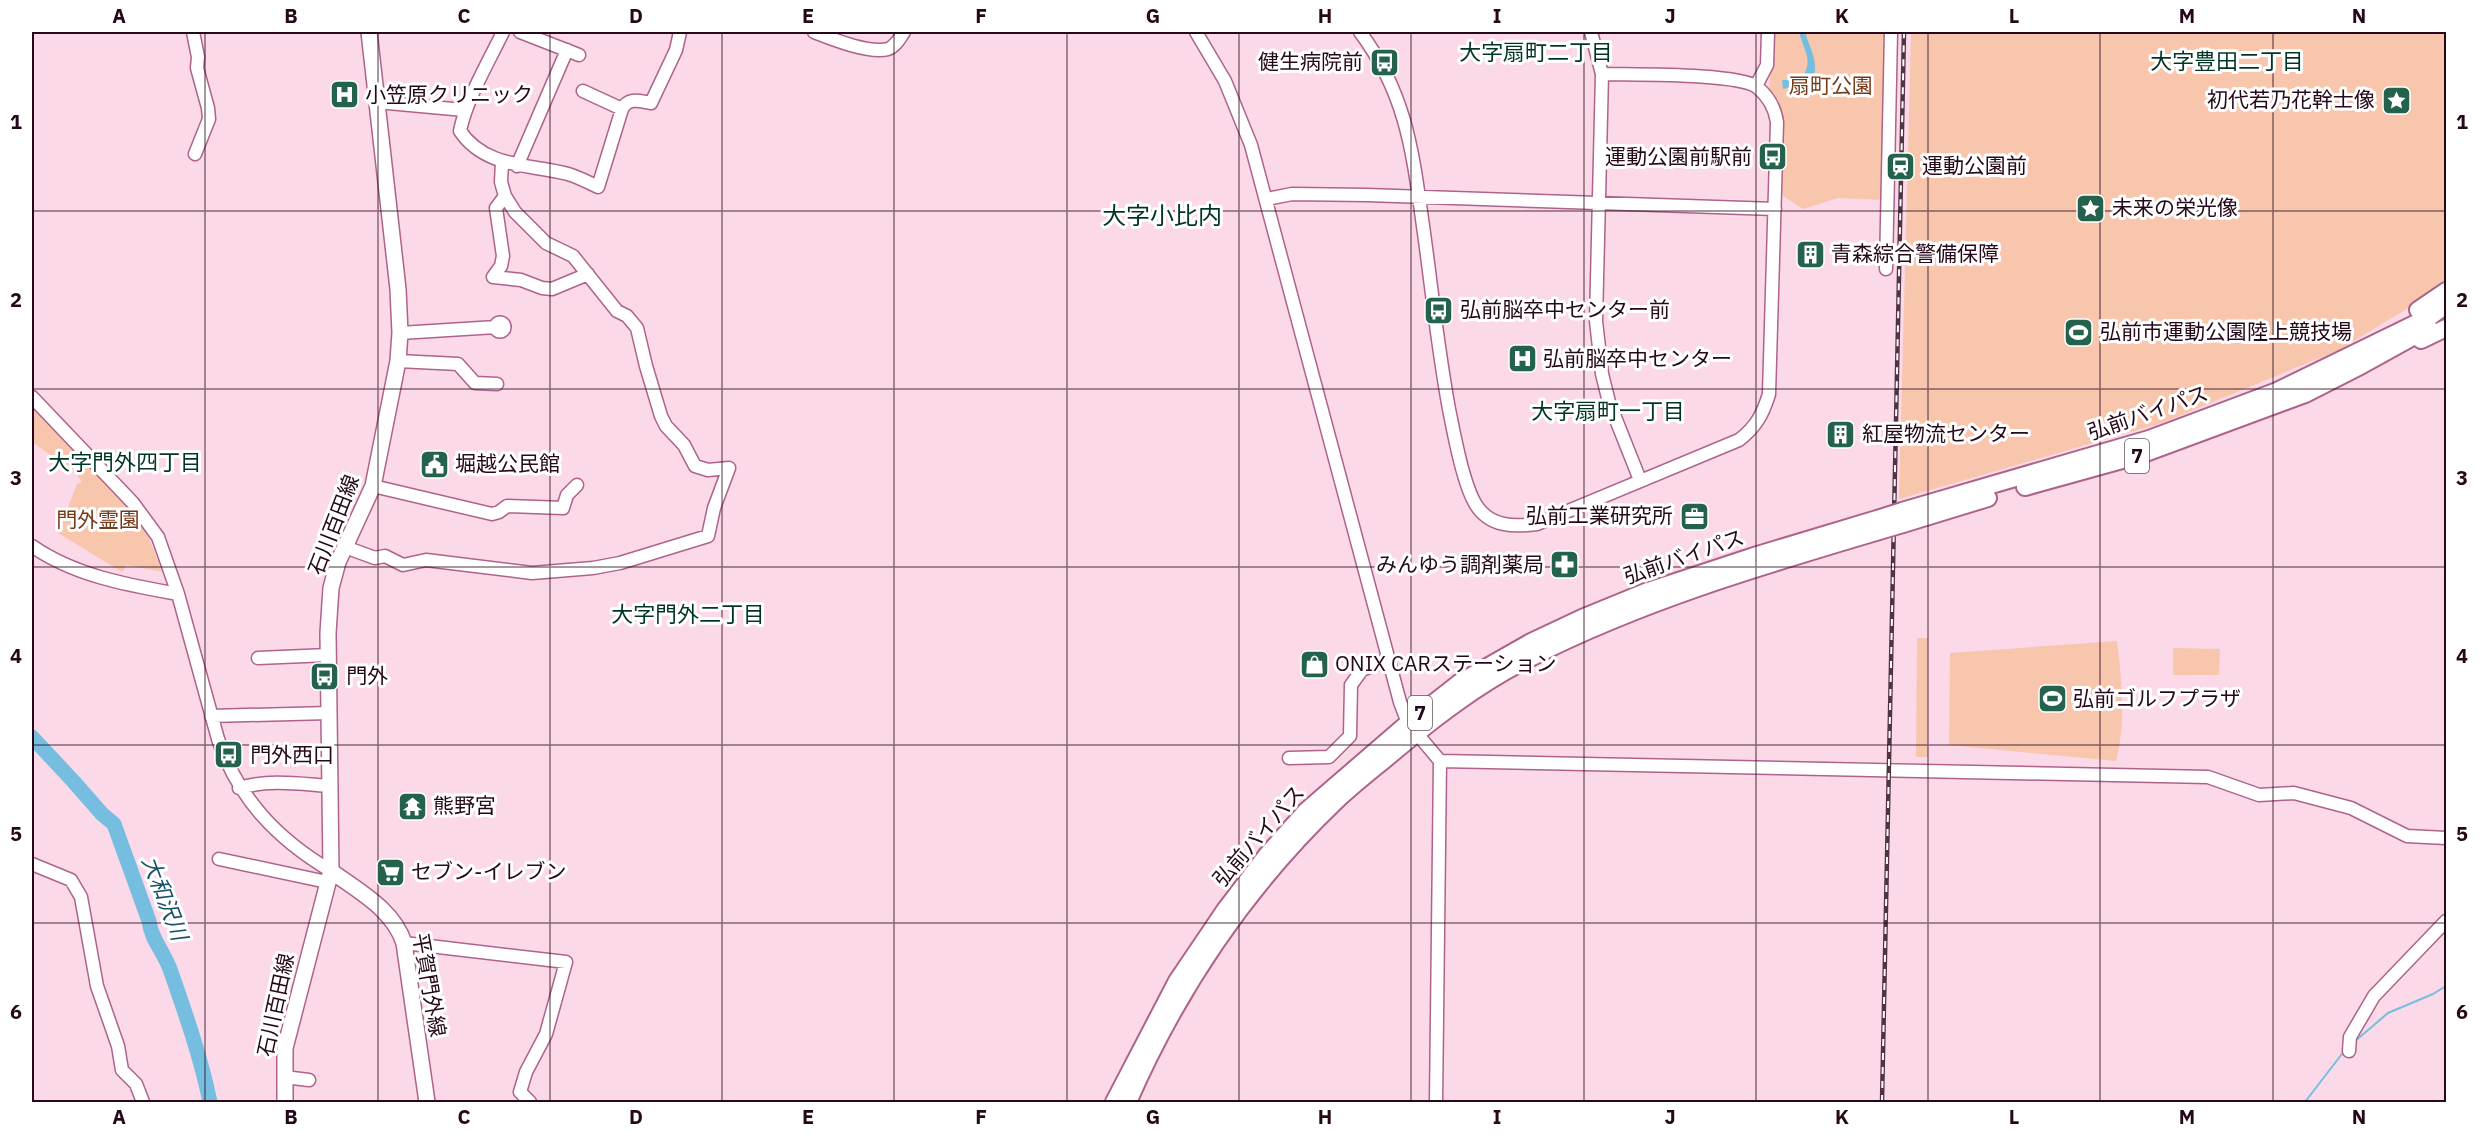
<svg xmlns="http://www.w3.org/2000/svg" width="2478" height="1134" font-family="'IBM Plex Sans','Noto Sans JP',sans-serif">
	<rect width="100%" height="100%" fill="#fbd9e8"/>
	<path fill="#f7c6ad" d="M1775 32H1887L1884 200 1838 198 1803 209 1783 196 1780 171 1781 110 1769 87Z
		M1911 32H2446V285L2339 350 2162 423 1899 499Z
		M32 403 124 498 146 530 162 572 127 565 122 572 58 533 77 484 82 482 75 472 32 442Z
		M1917 638H1928V757H1916Z
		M2117 641C2122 681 2126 722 2116 761L1949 745 1950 653Z
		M2173 648 2220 649 2219 675H2173Z"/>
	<path fill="#76bedf" d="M1799 32H1805C1809 46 1816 56 1815 72L1806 83 1783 89 1782 80H1800C1815 61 1804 52 1799 32Z"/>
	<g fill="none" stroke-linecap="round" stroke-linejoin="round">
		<path stroke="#76bedf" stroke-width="2" d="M2354 1042 2388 1013 2433 994 2446 986
			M2305 1102 2345 1050"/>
		<path stroke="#76bedf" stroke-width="15" d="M32 737 74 782 102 814 114 824 149 921C151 940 165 953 171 972 186 1015 201 1058 210 1102"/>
		<defs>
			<path id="minor" d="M193 32 198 57 197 68 208 108 209 119 195 154
				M503 32C489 61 466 100 460 131 485 168 529 164 568 174 578 177 588 182 598 187L622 109C629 97 639 101 651 103L676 50 680 32
				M520 32 579 55
				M814 32C832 39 869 54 888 49 896 46 900 38 904 32
				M1196 32 1225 81 1251 145 1400 702 1408 723 1440 761 1436 1102
				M1360 32C1408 96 1413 156 1424 233 1432 291 1438 350 1449 409 1454 434 1463 484 1476 505 1490 527 1514 527 1537 524L1739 440C1756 427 1763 414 1769 394L1777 122C1775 108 1768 96 1757 87 1737 73 1632 75 1602 74
				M1591 32 1602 74 1596 321 1602 374 1609 402 1640 480
				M1756 86 1767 65 1768 32
				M583 91 622 109
				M377 102 464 110
				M502 162 501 182 505 196 515 212 546 243 573 256 617 311 627 316 637 328 646 366 661 416 666 426 684 445 695 466 708 470 729 468
				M517 166 567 50
				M1267 199 1292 194 1367 195 1775 209
				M1886 269 1891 32
				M493 277 521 280 542 288 552 289 588 274
				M493 277 501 266 503 256 496 208 505 196
				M495.5 327a4.5 4.5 0 1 1 9 0a4.5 4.5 0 1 1-9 0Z
				M400 333 496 327
				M398 361 458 364 475 383 497 384
				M32 397 133 503 158 537 178 594 218 739C238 798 277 839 331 871
				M373 486 492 514 499 512 507 506 563 508 567 495 577 485
				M32 546C75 576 128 585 178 594
				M345 547 375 558 385 556 403 565 426 560 532 573 593 568 620 563 708 536 714 508 729 468
				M258 658 328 655
				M211 716 329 713
				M1289 758 1329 757 1350 736 1351 685 1362 670 1388 659
				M1440 761 2208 777 2259 795 2294 793 2351 808 2407 836 2446 838
				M239 788C269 779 300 784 330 786
				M219 859 327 882
				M32 864 71 880 81 897 97 986 118 1046 122 1070 136 1084 143 1102
				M404 943 566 962 546 1034 526 1072 520 1092 530 1102
				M2349 1051 2350 1037 2374 996 2446 921
				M284 1077 309 1080"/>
			<path id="major" d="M331 871C358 891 393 909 404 943L427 1102
				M285 1102V1048L331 871 328 633 331 588 338 562 373 486 398 361 400 333 398 289 369 32"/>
			<path id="highway" d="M2418 310 2446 291
				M2421 340 2446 328
				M2025 487 2140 455 2305 394 2362 365 2429 328
				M1902 511 2149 439 2277 391 2431 316 2446 305
				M1903 524 1988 498
				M1114 1102 1177 981 1225 910 1266 856 1306 811 1408 723 1459 683 1531 642 1582 618 1648 591 1754 556 1877 519
				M1128 1102C1177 990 1247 886 1336 801 1353 785 1371 771 1389 756 1433 719 1478 684 1530 658 1640 602 1758 567 1876 532"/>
		</defs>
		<use href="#minor" stroke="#ae638a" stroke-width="15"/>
		<use href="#major" stroke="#ae638a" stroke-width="18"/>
		<use href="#highway" stroke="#ae638a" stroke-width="20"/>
		<use href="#minor" stroke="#fff" stroke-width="12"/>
		<use href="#major" stroke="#fff" stroke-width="15"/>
		<use href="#highway" stroke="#fff" stroke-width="16"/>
		<defs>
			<path id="rail" d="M1882 1102 1904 32"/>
		</defs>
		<use href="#rail" stroke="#513344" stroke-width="4.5"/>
		<use href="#rail" stroke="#fff" stroke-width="2" stroke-dasharray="7" stroke-linecap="butt"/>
		<defs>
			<path id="highway-bridge" d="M1877 519 1902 511
				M1876 532 1903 524"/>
		</defs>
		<use href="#highway-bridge" stroke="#ae638a" stroke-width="20" stroke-linecap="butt"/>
		<use href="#highway-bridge" stroke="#fff" stroke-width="16"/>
	</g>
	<path fill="none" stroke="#250819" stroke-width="1.5" stroke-opacity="0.55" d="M205 32V1102M378 32V1102M550 32V1102M722 32V1102M894 32V1102M1067 32V1102M1239 32V1102M1411 32V1102M1584 32V1102M1756 32V1102M1928 32V1102M2100 32V1102M2273 32V1102M32 211H2446M32 389H2446M32 567H2446M32 745H2446M32 923H2446"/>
	<defs>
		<symbol id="bus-square" viewBox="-11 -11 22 22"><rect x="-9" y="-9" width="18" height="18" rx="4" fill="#25624e" stroke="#fff"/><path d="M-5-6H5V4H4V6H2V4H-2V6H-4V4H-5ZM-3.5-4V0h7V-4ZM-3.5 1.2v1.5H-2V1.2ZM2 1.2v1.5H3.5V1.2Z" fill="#fff"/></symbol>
		<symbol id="hospital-square" viewBox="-11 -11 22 22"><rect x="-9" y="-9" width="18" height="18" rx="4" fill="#25624e" stroke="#fff"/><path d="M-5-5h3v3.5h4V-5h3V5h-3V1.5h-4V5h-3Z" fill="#fff"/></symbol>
		<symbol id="sight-square" viewBox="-11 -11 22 22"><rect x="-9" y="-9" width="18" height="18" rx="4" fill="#25624e" stroke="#fff"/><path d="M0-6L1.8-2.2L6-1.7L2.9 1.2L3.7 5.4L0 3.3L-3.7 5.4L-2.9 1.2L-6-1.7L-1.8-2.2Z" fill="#fff"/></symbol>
		<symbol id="station-square" viewBox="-11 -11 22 22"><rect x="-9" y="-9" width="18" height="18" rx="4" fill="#25624e" stroke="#fff"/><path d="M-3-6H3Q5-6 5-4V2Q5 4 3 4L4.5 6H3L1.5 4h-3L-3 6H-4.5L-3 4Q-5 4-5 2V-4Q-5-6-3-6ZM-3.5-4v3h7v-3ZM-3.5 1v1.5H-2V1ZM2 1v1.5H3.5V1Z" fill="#fff"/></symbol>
		<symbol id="building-square" viewBox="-11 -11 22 22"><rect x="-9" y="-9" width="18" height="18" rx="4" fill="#25624e" stroke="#fff"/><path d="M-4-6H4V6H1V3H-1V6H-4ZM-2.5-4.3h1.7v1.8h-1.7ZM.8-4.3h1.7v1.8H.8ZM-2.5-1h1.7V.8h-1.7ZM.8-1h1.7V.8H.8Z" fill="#fff"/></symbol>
		<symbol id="stadium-square" viewBox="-11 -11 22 22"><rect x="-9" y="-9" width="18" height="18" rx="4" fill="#25624e" stroke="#fff"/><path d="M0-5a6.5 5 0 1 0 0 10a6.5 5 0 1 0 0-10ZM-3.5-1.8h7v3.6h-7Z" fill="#fff"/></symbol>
		<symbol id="civic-square" viewBox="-11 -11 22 22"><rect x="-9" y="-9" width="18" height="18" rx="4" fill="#25624e" stroke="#fff"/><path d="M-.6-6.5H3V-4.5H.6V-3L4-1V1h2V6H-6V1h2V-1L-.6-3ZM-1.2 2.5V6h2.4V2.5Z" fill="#fff"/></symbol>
		<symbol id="office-square" viewBox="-11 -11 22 22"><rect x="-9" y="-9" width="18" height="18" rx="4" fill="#25624e" stroke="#fff"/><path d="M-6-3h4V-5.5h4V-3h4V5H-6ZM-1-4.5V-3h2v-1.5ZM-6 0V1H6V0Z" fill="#fff"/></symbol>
		<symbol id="pharmacy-square" viewBox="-11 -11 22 22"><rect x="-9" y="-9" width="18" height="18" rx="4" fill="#25624e" stroke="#fff"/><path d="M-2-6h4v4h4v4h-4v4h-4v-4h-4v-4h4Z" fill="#fff"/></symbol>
		<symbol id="shop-square" viewBox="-11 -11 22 22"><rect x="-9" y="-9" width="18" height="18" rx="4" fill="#25624e" stroke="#fff"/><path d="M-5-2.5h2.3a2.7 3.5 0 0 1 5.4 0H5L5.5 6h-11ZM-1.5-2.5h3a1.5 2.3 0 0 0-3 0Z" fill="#fff"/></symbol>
		<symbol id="temple-square" viewBox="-11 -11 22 22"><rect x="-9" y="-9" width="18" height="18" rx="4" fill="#25624e" stroke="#fff"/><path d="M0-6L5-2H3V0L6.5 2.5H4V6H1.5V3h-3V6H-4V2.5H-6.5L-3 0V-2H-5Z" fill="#fff"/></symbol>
		<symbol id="supermarket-square" viewBox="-11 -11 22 22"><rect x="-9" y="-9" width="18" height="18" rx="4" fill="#25624e" stroke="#fff"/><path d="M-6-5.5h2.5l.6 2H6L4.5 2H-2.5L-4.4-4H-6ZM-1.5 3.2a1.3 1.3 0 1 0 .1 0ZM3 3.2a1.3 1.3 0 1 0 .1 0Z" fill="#fff"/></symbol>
	</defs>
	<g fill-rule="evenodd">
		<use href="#bus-square" x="1368" y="46" width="33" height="33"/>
		<use href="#hospital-square" x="328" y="78" width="33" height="33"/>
		<use href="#sight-square" x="2380" y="84" width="33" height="33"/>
		<use href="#bus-square" x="1756" y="140" width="33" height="33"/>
		<use href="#station-square" x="1884" y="150" width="33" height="33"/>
		<use href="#sight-square" x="2074" y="192" width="33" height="33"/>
		<use href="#building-square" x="1794" y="238" width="33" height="33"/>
		<use href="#bus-square" x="1422" y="294" width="33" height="33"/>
		<use href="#stadium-square" x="2062" y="316" width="33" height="33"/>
		<use href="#hospital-square" x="1506" y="342" width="33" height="33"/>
		<use href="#building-square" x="1824" y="418" width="33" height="33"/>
		<use href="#civic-square" x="418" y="448" width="33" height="33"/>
		<use href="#office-square" x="1678" y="500" width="33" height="33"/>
		<use href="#pharmacy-square" x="1548" y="548" width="33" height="33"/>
		<use href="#shop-square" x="1298" y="648" width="33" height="33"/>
		<use href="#bus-square" x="308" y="660" width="33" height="33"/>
		<use href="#stadium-square" x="2036" y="682" width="33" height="33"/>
		<use href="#bus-square" x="212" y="738" width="33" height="33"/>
		<use href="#temple-square" x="396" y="790" width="33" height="33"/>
		<use href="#supermarket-square" x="374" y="856" width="33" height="33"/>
	</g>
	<g text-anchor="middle" stroke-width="6" stroke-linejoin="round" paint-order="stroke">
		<g fill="#fff" stroke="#66525e" stroke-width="1.5">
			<rect x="2125" y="439" width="24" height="34" rx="4.5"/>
			<rect x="1408" y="696" width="24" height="34" rx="4.5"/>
		</g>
		<g font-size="20" font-weight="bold" fill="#250819">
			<text x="2137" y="463">7</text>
			<text x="1420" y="720">7</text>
		</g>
		<g font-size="21" fill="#250819" stroke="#fff" text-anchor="start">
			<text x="1363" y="69" text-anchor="end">健生病院前</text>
			<text x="365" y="102">小笠原クリニック</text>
			<text x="2375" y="107" text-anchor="end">初代若乃花幹士像</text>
			<text x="1752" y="164" text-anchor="end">運動公園前駅前</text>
			<text x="1922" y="173">運動公園前</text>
			<text x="2112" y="215">未来の栄光像</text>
			<text x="1831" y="261">青森綜合警備保障</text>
			<text x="1460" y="317">弘前脳卒中センター前</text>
			<text x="2100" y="339">弘前市運動公園陸上競技場</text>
			<text x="1543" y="366">弘前脳卒中センター</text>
			<text x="1862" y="441">紅屋物流センター</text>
			<text x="455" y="471">堀越公民館</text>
			<text x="1673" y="523" text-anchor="end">弘前工業研究所</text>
			<text x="1544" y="572" text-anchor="end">みんゆう調剤薬局</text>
			<text x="1335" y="671">ONIX CARステーション</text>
			<text x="346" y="683">門外</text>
			<text x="2073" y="706">弘前ゴルフプラザ</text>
			<text x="250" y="762">門外西口</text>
			<text x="433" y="813">熊野宮</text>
			<text x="411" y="879">セブン-イレブン</text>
		</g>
		<g font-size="21" fill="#753b19" stroke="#fff">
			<text x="1831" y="93">扇町公園</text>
			<text x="98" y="527">門外霊園</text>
		</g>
		<g font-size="21" fill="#250819" stroke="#fff">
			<text transform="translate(2148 413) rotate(-19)" y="7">弘前バイパス</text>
			<text transform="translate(334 525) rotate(-69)" y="7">石川百田線</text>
			<text transform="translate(1684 557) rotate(-19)" y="7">弘前バイパス</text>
			<text transform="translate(1259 836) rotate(-49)" y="7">弘前バイパス</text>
			<text transform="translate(429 985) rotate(80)" y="7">平賀門外線</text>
			<text transform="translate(276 1005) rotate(-78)" y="7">石川百田線</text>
		</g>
		<g font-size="22" fill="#003526" stroke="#fff">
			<text x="1536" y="60">大字扇町二丁目</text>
			<text x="2227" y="69">大字豊田二丁目</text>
			<text x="1608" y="419">大字扇町一丁目</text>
			<text x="125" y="470">大字門外四丁目</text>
			<text x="688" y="622">大字門外二丁目</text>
		</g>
		<g font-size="22" font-style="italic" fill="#185269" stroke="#fff">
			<text transform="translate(165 898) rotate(69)" y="8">大和沢川</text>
		</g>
		<g font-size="24" fill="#003526" stroke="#fff">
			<text x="1162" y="224">大字小比内</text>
		</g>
	</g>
	<rect width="2478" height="1134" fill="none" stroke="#ffffff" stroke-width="66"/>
	<rect x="33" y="33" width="2412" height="1068" fill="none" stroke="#250819" stroke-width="2"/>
	<g font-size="20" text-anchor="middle" font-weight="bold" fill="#250819">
		<text x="119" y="23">A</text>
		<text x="291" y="23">B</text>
		<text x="464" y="23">C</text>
		<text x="636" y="23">D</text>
		<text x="808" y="23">E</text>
		<text x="981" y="23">F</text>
		<text x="1153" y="23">G</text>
		<text x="1325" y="23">H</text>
		<text x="1497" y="23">I</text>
		<text x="1670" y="23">J</text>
		<text x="1842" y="23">K</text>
		<text x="2014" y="23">L</text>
		<text x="2187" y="23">M</text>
		<text x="2359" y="23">N</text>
		<text x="16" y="129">1</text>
		<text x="2462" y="129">1</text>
		<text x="16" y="307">2</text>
		<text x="2462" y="307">2</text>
		<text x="16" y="485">3</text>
		<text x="2462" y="485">3</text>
		<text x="16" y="663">4</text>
		<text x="2462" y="663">4</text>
		<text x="16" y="841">5</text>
		<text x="2462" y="841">5</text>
		<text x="16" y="1019">6</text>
		<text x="2462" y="1019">6</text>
		<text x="119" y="1124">A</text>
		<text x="291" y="1124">B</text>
		<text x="464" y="1124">C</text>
		<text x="636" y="1124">D</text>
		<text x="808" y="1124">E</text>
		<text x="981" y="1124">F</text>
		<text x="1153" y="1124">G</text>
		<text x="1325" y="1124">H</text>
		<text x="1497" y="1124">I</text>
		<text x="1670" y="1124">J</text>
		<text x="1842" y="1124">K</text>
		<text x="2014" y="1124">L</text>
		<text x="2187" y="1124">M</text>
		<text x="2359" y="1124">N</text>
	</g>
</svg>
